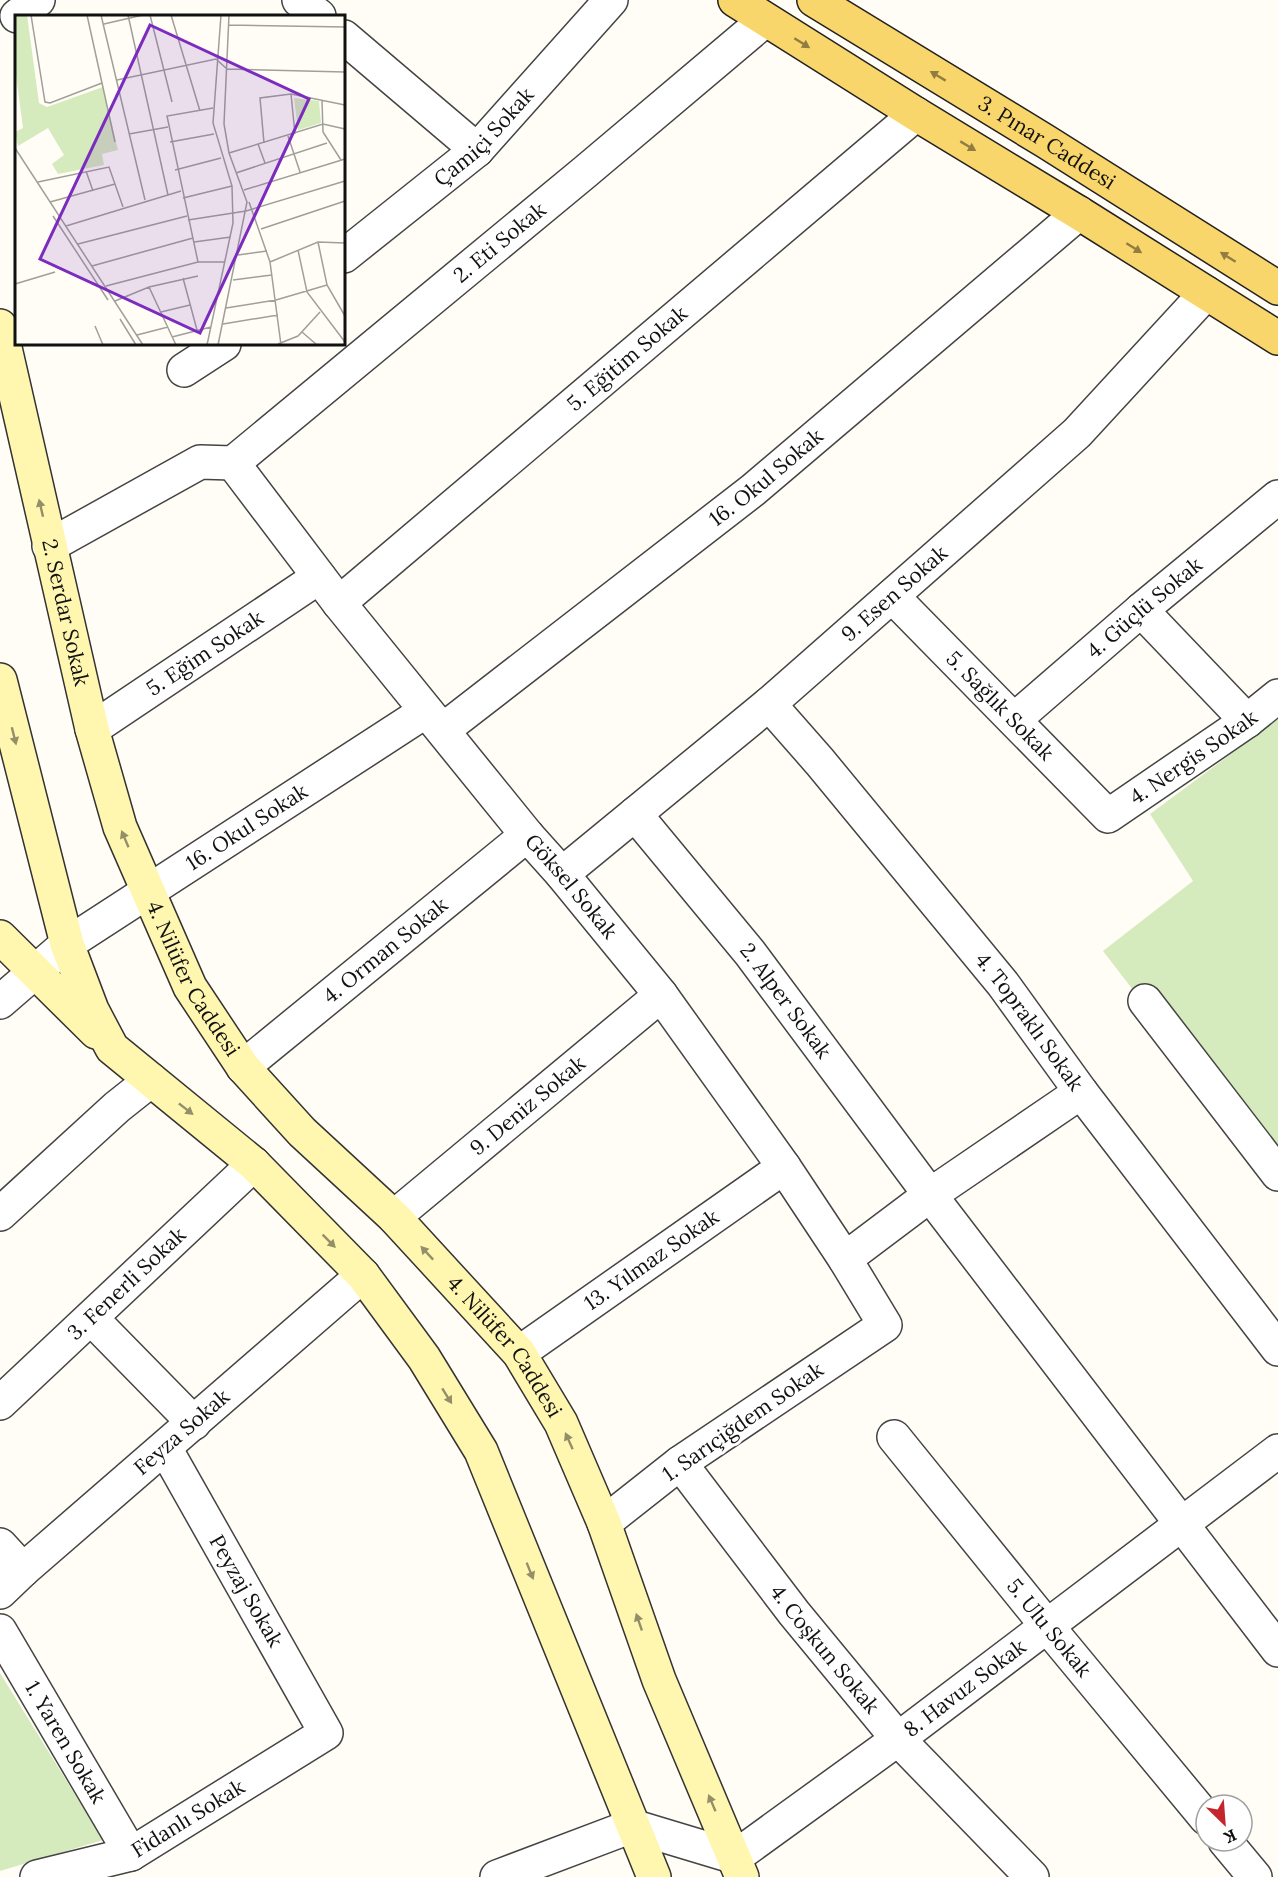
<svg xmlns="http://www.w3.org/2000/svg" width="1278" height="1877" font-family="Lora,serif">
	<rect width="100%" height="100%" fill="#fffdf5"/>
	<path fill="#d5ebbd" d="M1278 719V1178L1103 951 1193 881 1150 814Z
		M0 1673 103 1840 0 1871Z"/>
	<g fill="none" stroke-linecap="round" stroke-linejoin="round">
		<defs>
			<g id="street">
				<path d="M299 0 319 16"/>
				<path d="M17 16 38 0"/>
				<path d="M344 37 477 150"/>
				<path id="s1" d="M344 256 477 150 611 0"/>
				<path d="M184 370 224 344"/>
				<path id="s2" d="M233 463 339 603 527 835 562 874 661 995 784 1167 845 1259 885 1325 680 1463 604 1523"/>
				<path id="s3" d="M233 463 585 172 765 20"/>
				<path d="M49 546 200 462 233 463"/>
				<path id="s4" d="M892 596 1108 816 1247 721 1278 696"/>
				<path id="s5" d="M339 603 916 114"/>
				<path d="M1141 610 1247 721"/>
				<path id="s6" d="M769 704 820 762 1003 984 1081 1092 1278 1349"/>
				<path id="s7" d="M1014 720 1141 610 1278 497"/>
				<path id="s8" d="M92 729 319 577"/>
				<path id="s9" d="M443 730 753 490 1079 213"/>
				<path id="s10" d="M635 814 750 953 930 1195 1278 1650"/>
				<path id="s11" d="M562 874 769 704 1077 433 1206 293"/>
				<path d="M1145 1001 1278 1174"/>
				<path id="s12" d="M0 1002 67 944 426 711"/>
				<path id="s13" d="M243 1067 527 835"/>
				<path d="M0 1214 117 1107 151 1080"/>
				<path id="s14" d="M394 1217 661 995"/>
				<path d="M845 1259 930 1195 1081 1092"/>
				<path d="M91 1318 194 1423"/>
				<path id="s15" d="M519 1353 784 1167"/>
				<path id="s16" d="M0 1403 254 1164"/>
				<path id="s17" d="M894 1437 1047 1626 1206 1818"/>
				<path id="s18" d="M680 1463 794 1613 898 1739 1032 1877"/>
				<path d="M0 1545 23 1570"/>
				<path id="s19" d="M0 1592 23 1570 363 1275"/>
				<path id="s20" d="M0 1631 131 1854"/>
				<path d="M1225 1841 1255 1877"/>
				<path id="s21" d="M37 1877 131 1854 326 1733 165 1448"/>
				<path id="s22" d="M497 1877 632 1826 735 1857 898 1739 1278 1451"/>
			</g>
			<g id="secondary">
				<path id="s23" d="M0 326 92 729 120 827 190 987 243 1067 302 1132 394 1217 519 1353 561 1423 604 1523 659 1680 742 1877"/>
				<path d="M0 680 67 944 92 1010 112 1048 254 1164 363 1275 424 1358 481 1451 654 1877"/>
				<path d="M0 937 96 1032"/>
			</g>
			<g id="primary">
				<path d="M735 0 916 114 1079 213 1278 338"/>
				<path id="s24" d="M814 0 1045 141 1278 288"/>
			</g>
		</defs>
		<use href="#street" stroke="#444" stroke-width="36"/>
		<use href="#secondary" stroke="#333" stroke-width="36"/>
		<use href="#primary" stroke="#222" stroke-width="36"/>
		<use href="#street" stroke="#fff" stroke-width="33"/>
		<use href="#secondary" stroke="#fff6b0" stroke-width="33"/>
		<use href="#primary" stroke="#f9d66b" stroke-width="33"/>
	</g>
	<defs><path id="oneway-solid" d="M-6-.8H1V-3.2L6.5 0L1 3.2V.8H-6Z" transform="scale(1.5)"/></defs>
	<g fill="#917d42">
		<use href="#oneway-solid" transform="translate(802 43) rotate(32)"/>
		<use href="#oneway-solid" transform="translate(938 76) rotate(-149)"/>
		<use href="#oneway-solid" transform="translate(968 146) rotate(31)"/>
		<use href="#oneway-solid" transform="translate(1134 248) rotate(32)"/>
		<use href="#oneway-solid" transform="translate(1228 257) rotate(-148)"/>
	</g>
	<g fill="#948f68">
		<use href="#oneway-solid" transform="translate(41 508) rotate(-103)"/>
		<use href="#oneway-solid" transform="translate(14 736) rotate(76)"/>
		<use href="#oneway-solid" transform="translate(125 839) rotate(-113)"/>
		<use href="#oneway-solid" transform="translate(186 1109) rotate(38)"/>
		<use href="#oneway-solid" transform="translate(329 1241) rotate(45)"/>
		<use href="#oneway-solid" transform="translate(427 1253) rotate(-133)"/>
		<use href="#oneway-solid" transform="translate(447 1396) rotate(58)"/>
		<use href="#oneway-solid" transform="translate(569 1441) rotate(-114)"/>
		<use href="#oneway-solid" transform="translate(530 1571) rotate(68)"/>
		<use href="#oneway-solid" transform="translate(639 1622) rotate(-109)"/>
		<use href="#oneway-solid" transform="translate(712 1803) rotate(-113)"/>
	</g>
	<g text-anchor="middle" stroke-width="6" stroke-linejoin="round" paint-order="stroke">
		<g font-size="21" fill="#111" stroke="#fff">
			<text dy="7" stroke="none"><textPath href="#s1" startOffset="184">Çamiçi Sokak</textPath></text>
			<text dy="7" stroke="none"><textPath href="#s24" startOffset="273">3. Pınar Caddesi</textPath></text>
			<text dy="7" stroke="none"><textPath href="#s3" startOffset="346">2. Eti Sokak</textPath></text>
			<text dy="7" stroke="none"><textPath href="#s5" startOffset="378">5. Eğitim Sokak</textPath></text>
			<text dy="7" stroke="none"><textPath href="#s9" startOffset="410">16. Okul Sokak</textPath></text>
			<text dy="7" stroke="none"><textPath href="#s11" startOffset="435">9. Esen Sokak</textPath></text>
			<text dy="7" stroke="none"><textPath href="#s7" startOffset="172">4. Güçlü Sokak</textPath></text>
			<text dy="7" stroke="none"><textPath href="#s23" startOffset="294">2. Serdar Sokak</textPath></text>
			<text dy="7" stroke="none"><textPath href="#s8" startOffset="136">5. Eğim Sokak</textPath></text>
			<text dy="7" stroke="none"><textPath href="#s4" startOffset="154">5. Sağlık Sokak</textPath></text>
			<text dy="7" stroke="none"><textPath href="#s4" startOffset="412">4. Nergis Sokak</textPath></text>
			<text dy="7" stroke="none"><textPath href="#s12" startOffset="303">16. Okul Sokak</textPath></text>
			<text dy="7" stroke="none"><textPath href="#s2" startOffset="542">Göksel Sokak</textPath></text>
			<text dy="7" stroke="none"><textPath href="#s13" startOffset="184">4. Orman Sokak</textPath></text>
			<text dy="7" stroke="none"><textPath href="#s23" startOffset="684">4. Nilüfer Caddesi</textPath></text>
			<text dy="7" stroke="none"><textPath href="#s10" startOffset="240">2. Alper Sokak</textPath></text>
			<text dy="7" stroke="none"><textPath href="#s6" startOffset="411">4. Topraklı Sokak</textPath></text>
			<text dy="7" stroke="none"><textPath href="#s14" startOffset="174">9. Deniz Sokak</textPath></text>
			<text dy="7" stroke="none"><textPath href="#s15" startOffset="162">13. Yılmaz Sokak</textPath></text>
			<text dy="7" stroke="none"><textPath href="#s16" startOffset="174">3. Fenerli Sokak</textPath></text>
			<text dy="7" stroke="none"><textPath href="#s23" startOffset="1170">4. Nilüfer Caddesi</textPath></text>
			<text transform="translate(743 1422) rotate(-35)" y="7">1. Sarıçiğdem Sokak</text>
			<text dy="7" stroke="none"><textPath href="#s19" startOffset="242">Feyza Sokak</textPath></text>
			<text transform="translate(246 1591) rotate(60)" y="7">Peyzaj Sokak</text>
			<text dy="7" stroke="none"><textPath href="#s17" startOffset="246">5. Ulu Sokak</textPath></text>
			<text dy="7" stroke="none"><textPath href="#s18" startOffset="236">4. Coşkun Sokak</textPath></text>
			<text dy="7" stroke="none"><textPath href="#s22" startOffset="537">8. Havuz Sokak</textPath></text>
			<text dy="7" stroke="none"><textPath href="#s20" startOffset="129">1. Yaren Sokak</textPath></text>
			<text dy="7" stroke="none"><textPath href="#s21" startOffset="164">Fidanlı Sokak</textPath></text>
		</g>
	</g>
	<g transform="translate(15 15)">
		<rect width="330" height="330" fill="#fffdf5"/>
		<path d="M0 0H12L24 88 32 92 88 72 103 135 87 139 89 150 43 159 37 149 49 140 33 113 3 131 0 117 8 113 1 60ZM279 83 304 86 306 108 283 115Z" fill="#d5ebbd"/>
		<path fill="none" stroke="#a09f9a" stroke-width="1.5" d="M16 0 30 87 35 88 87 68M72 0 100 127M86 0 130 185M113 0 153 180M135 0 157 87M156 0 185 96M89 9 128 0M214 10 330 12M102 65 201 44 212 54 330 57M276 79 280 119M307 85 308 117 326 145M114 119 153 112M273 121 285 157M155 127 199 119M249 128 245 83 276 79 330 90M243 129 250 148M0 133 128 330M214 138 308 109 330 114M160 155 206 143M71 156 78 176M221 158 312 128M23 167 94 152 108 192M229 175 330 144M168 183 217 171M35 187 100 169M234 187 255 247 266 330M38 201 93 285M173 205 231 196 330 166M51 211 166 176M246 214 330 186M179 227 216 222M303 227 312 270 330 301M63 229 172 201M283 235 292 277 330 327M223 240 252 236M183 247 152 101 198 93M255 247 303 227 330 228M77 251 178 223M168 263 182 315M218 265 257 260M0 269 40 257M91 271 183 247H210M134 272 161 330M100 286 134 272 183 261M211 293 261 285 312 270M146 297 175 290M105 304 121 330M208 309 263 300M80 311 88 330M287 317 302 330M122 320 153 312M157 322 196 312M263 329 283 321 305 297M192 330 218 208 217 171 198 108 206 0M203 330 232 187 214 138 209 109 214 0"/>
		<path fill="#7b2cbf" fill-opacity="0.15" stroke="#7b2cbf" stroke-width="3" d="M135 10 294 84 185 318 25 244Z"/>
		<rect width="330" height="330" fill="none" stroke="#111" stroke-width="3"/>
	</g>
	<g transform="translate(1224 1823) rotate(155)"><circle r="28" fill="#ffffff" stroke="#a0a0a0" stroke-width="1.5"/>
	<path d="M0-4.5L10 22L0 15L-10 22Z" fill="#c4262e"/>
	<text y="-9" font-size="16" font-weight="bold" text-anchor="middle" fill="#111111">K</text>
	</g>
</svg>
